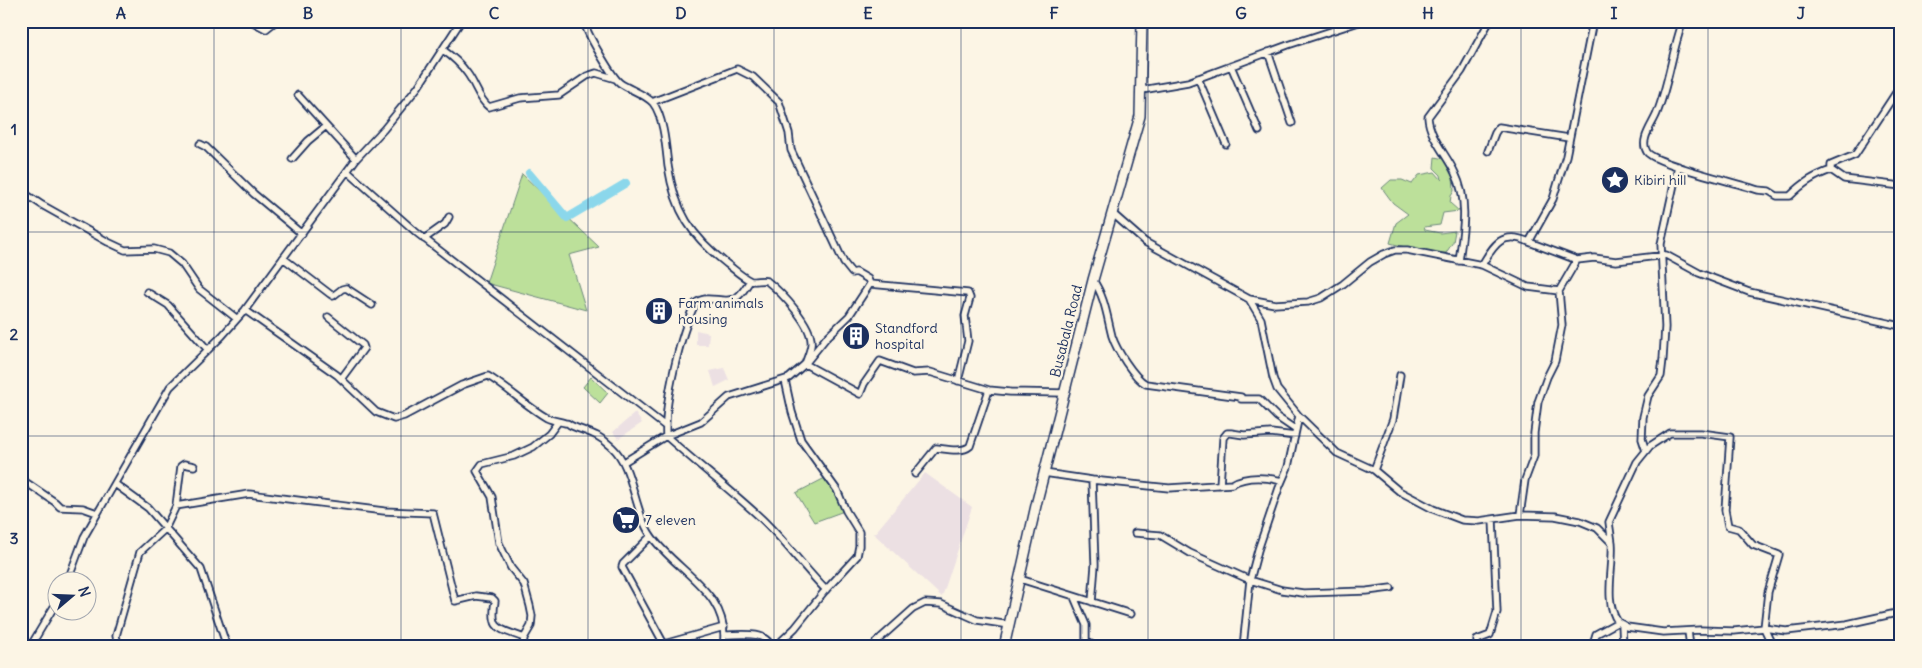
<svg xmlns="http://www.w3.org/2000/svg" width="1922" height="668" font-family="Delius,sans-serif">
	<rect width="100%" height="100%" fill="#fcf5e5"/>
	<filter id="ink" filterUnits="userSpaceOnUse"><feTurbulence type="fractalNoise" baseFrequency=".02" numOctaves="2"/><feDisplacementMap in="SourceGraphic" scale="10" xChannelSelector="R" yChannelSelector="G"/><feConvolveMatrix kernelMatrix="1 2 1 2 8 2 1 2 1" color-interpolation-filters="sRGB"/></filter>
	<g filter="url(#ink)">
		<path fill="#ece0e3" d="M696 330 709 333 708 345H696Z
			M724 368 729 380 715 387 710 371Z
			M635 413 642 423 618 439 613 432Z
			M925 473 972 507 942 597 874 534Z"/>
		<path fill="#bce09a" stroke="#6c887c" d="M1435 157 1444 159 1453 175 1454 191 1451 196 1450 203 1459 211 1443 213 1440 225 1424 227 1425 230 1440 233 1455 231 1453 242 1446 253H1428L1390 243 1396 223 1408 214 1393 203 1382 188 1391 180H1402L1412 184 1419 175 1435 172 1442 180 1441 175 1434 168Z
			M522 174 599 247 569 255 586 310 486 283Z
			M591 377 608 393 600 403 583 387Z
			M825 478 844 511 814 522 796 493Z"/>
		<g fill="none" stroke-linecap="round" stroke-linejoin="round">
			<path stroke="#8bd7eb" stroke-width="8" d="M529 173 567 218 626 183"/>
			<defs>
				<path id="street" d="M251 21 266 29 276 21
					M584 21C585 31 613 78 620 83 630 90 645 94 653 103 664 117 666 149 668 166 675 211 691 236 727 264 734 269 741 276 749 280 753 283 761 279 767 281 781 292 814 326 811 345 810 352 807 358 805 364L860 394 864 384 880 361 913 373 930 372 989 390 1010 392 1065 393
					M1683 21C1672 51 1669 83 1657 113 1653 124 1639 140 1647 152 1655 164 1739 183 1758 190L1769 191 1777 196H1790C1803 183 1814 176 1831 170V165L1855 155 1901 85
					M443 50C453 57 460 63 467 73 475 83 479 100 489 107L520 98 559 95 587 76 596 73 616 79
					M1268 52 1292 123
					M1231 66 1259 131
					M1198 78 1226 144
					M1142 90 1188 82 1288 45 1362 21
					M298 95 356 159
					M200 144 206 147 254 194 302 234
					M1488 151 1495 133 1499 127 1569 138
					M292 159 308 141 326 126
					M1831 170 1844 179 1901 186
					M347 171 417 233 665 426
					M21 191 42 205 108 242 125 250 154 249 169 253 182 264 199 289 236 318
					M1112 213 1145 242 1249 299 1275 304 1308 302 1321 298 1343 284 1370 262 1384 254 1395 250H1407L1482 265C1494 244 1503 230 1529 242L1553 199 1566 156 1593 21
					M424 239 445 224 449 217
					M1529 242 1577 260
					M283 258 330 294 333 296 342 289 346 288 372 305
					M1459 261C1463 232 1469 201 1455 173 1447 155 1429 137 1428 117L1462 71 1489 22
					M1482 265 1528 287 1559 291
					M1093 280C1105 297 1107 317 1112 336 1116 349 1134 378 1146 384L1241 397V399H1259L1277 417 1296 430
					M750 281C746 286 743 293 737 297 724 306 707 292 695 304 680 335 664 402 666 436 697 464 731 490 762 519 785 541 803 567 826 590
					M870 284 968 293 970 298 965 316 968 341 958 381
					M147 292 168 305 208 350
					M1249 299 1261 319 1273 378 1277 389 1299 416 1337 453 1374 470 1399 491 1433 509 1462 520 1479 521 1520 515 1555 516 1580 521 1597 528 1612 543C1614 568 1603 601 1618 622L1627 627 1663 632 1700 630 1734 631 1764 628 1786 631 1847 624 1901 612
					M245 310 337 375 376 412 394 419 404 416 462 385 488 376C508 388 526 406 547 418 553 421 559 421 565 423 570 423 567 424 572 426 589 433 597 433 612 447 634 467 633 511 652 537 678 573 732 594 723 647
					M328 317 363 345 364 348 341 379
					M1646 451 1642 439 1643 417 1648 396 1661 376 1663 359 1665 327 1661 244 1678 166
					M624 462 666 436 701 422 729 397 789 378 805 364 826 338 849 316 870 284 868 279 856 272 852 273 844 263 791 150 789 133 779 102 753 77 737 69 652 102
					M1374 470 1393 419 1400 375
					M1044 473 1092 480 1095 565 1092 602
					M915 474 936 448C946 449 962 453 970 446L989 390
					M21 479 55 502 60 507 83 508 97 513
					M1092 480 1169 488 1232 484C1247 475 1265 477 1282 481
					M115 484 148 508 201 569 227 647
					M1220 485 1223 438 1227 433H1231L1244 435 1271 433 1295 436
					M176 506 181 466 184 464 194 466
					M1520 515 1525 480 1534 456V433L1538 402 1547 377 1555 361 1562 325 1559 291 1577 260 1594 258 1616 261 1666 255 1699 273 1749 292 1901 326
					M1135 533 1160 535 1190 553 1250 580 1282 590 1303 593 1367 591 1391 588
					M651 536 623 564 622 567 664 644
					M1612 543 1609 522 1637 462 1650 446 1670 433H1701L1730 437 1725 510 1728 526 1739 529 1753 545 1779 555 1768 592 1764 628 1773 647
					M1020 579 1131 614
					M68 580 84 537 170 387 222 336 245 310 356 159 384 129 418 87 461 21
					M1074 597 1086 625V641L1096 647
					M1622 624 1623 647
					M1688 631 1690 647
					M725 635C739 635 766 630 771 647
					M876 642 913 609 925 603 941 604 977 620 1010 625
					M30 647 58 600
					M119 647 116 636 140 552 165 529 176 506 249 494 384 511 433 513 455 601 476 596 492 598 495 601C490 632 500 628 524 638
					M523 647 524 638 531 626 532 616 530 606 524 584 511 568 499 543 492 497 477 471 482 464 514 456 533 447 549 434 558 422
					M664 647V644L724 627
					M775 647 795 628 823 593 857 556 859 546V532L846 511 837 490 801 440 792 412 785 380
					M1243 647 1250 580 1258 550 1279 488 1288 467 1299 416
					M1477 647V640L1490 635 1497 612 1493 519
					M1592 647 1596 634 1618 622"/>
				<path id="secondary" d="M1004 647 1037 501 1093 280 1140 116 1142 21"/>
			</defs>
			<use href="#street" stroke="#1b2f5e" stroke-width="9"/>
			<use href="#secondary" stroke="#1b2f5e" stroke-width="12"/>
			<use href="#street" stroke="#fcf5e5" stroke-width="5.5"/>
			<use href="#secondary" stroke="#fcf5e5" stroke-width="9"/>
		</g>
	</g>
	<path fill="none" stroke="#1b2f5e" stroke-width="1" stroke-opacity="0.55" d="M214 21V647M401 21V647M588 21V647M774 21V647M961 21V647M1148 21V647M1334 21V647M1521 21V647M1708 21V647M21 232H1901M21 436H1901"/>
	<defs>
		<symbol id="sight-disc" viewBox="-11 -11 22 22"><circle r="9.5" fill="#1b2f5e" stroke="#fcf5e5"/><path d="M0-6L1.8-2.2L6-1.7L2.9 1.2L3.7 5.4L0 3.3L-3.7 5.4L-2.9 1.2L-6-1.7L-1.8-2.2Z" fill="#fff"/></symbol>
		<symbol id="building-disc" viewBox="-11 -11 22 22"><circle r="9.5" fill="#1b2f5e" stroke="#fcf5e5"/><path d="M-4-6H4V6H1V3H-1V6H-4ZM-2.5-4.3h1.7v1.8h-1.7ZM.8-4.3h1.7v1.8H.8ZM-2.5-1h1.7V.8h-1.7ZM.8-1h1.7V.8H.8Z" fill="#fff"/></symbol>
		<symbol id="supermarket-disc" viewBox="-11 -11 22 22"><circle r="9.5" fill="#1b2f5e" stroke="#fcf5e5"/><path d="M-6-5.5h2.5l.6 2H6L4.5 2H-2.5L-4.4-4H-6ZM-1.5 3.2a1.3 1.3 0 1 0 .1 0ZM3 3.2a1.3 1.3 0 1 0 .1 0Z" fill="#fff"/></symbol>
	</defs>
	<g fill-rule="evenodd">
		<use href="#sight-disc" x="1599" y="164" width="32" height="32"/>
		<use href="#building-disc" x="643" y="295" width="32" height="32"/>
		<use href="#building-disc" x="840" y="320" width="32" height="32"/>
		<use href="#supermarket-disc" x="610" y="504" width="32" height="32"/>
	</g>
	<g text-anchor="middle" stroke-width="4.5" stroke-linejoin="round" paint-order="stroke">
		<g font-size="14" fill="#1b2f5e" stroke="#fcf5e5" text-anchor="start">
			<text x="1634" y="185">Kibiri hill</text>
			<text x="678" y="308">Farm animals<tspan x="678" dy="16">housing</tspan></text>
			<text x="875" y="333">Standford<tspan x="875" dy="16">hospital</tspan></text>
			<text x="645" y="525">7 eleven</text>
		</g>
		<g font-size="14" fill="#1b2f5e" stroke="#fcf5e5">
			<text transform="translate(1066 331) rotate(-76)" y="5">Busabala Road</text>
		</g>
	</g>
	<rect width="1922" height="668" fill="none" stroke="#fcf5e5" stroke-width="55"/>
	<g transform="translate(72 596) rotate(71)"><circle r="24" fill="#fcf5e5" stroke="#a2a6af"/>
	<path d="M0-4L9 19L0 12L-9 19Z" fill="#1b2f5e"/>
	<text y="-8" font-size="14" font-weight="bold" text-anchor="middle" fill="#1b2f5e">N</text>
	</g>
	<rect x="28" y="28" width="1866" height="612" fill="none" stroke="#1b2f5e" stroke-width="2"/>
	<g font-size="16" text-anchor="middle" font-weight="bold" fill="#1b2f5e">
		<text x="121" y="19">A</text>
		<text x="308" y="19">B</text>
		<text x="494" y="19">C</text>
		<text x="681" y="19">D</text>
		<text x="868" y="19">E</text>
		<text x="1054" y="19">F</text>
		<text x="1241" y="19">G</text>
		<text x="1428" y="19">H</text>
		<text x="1614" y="19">I</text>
		<text x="1801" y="19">J</text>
		<text x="14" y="135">1</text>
		<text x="14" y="340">2</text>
		<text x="14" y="544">3</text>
	</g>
</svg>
